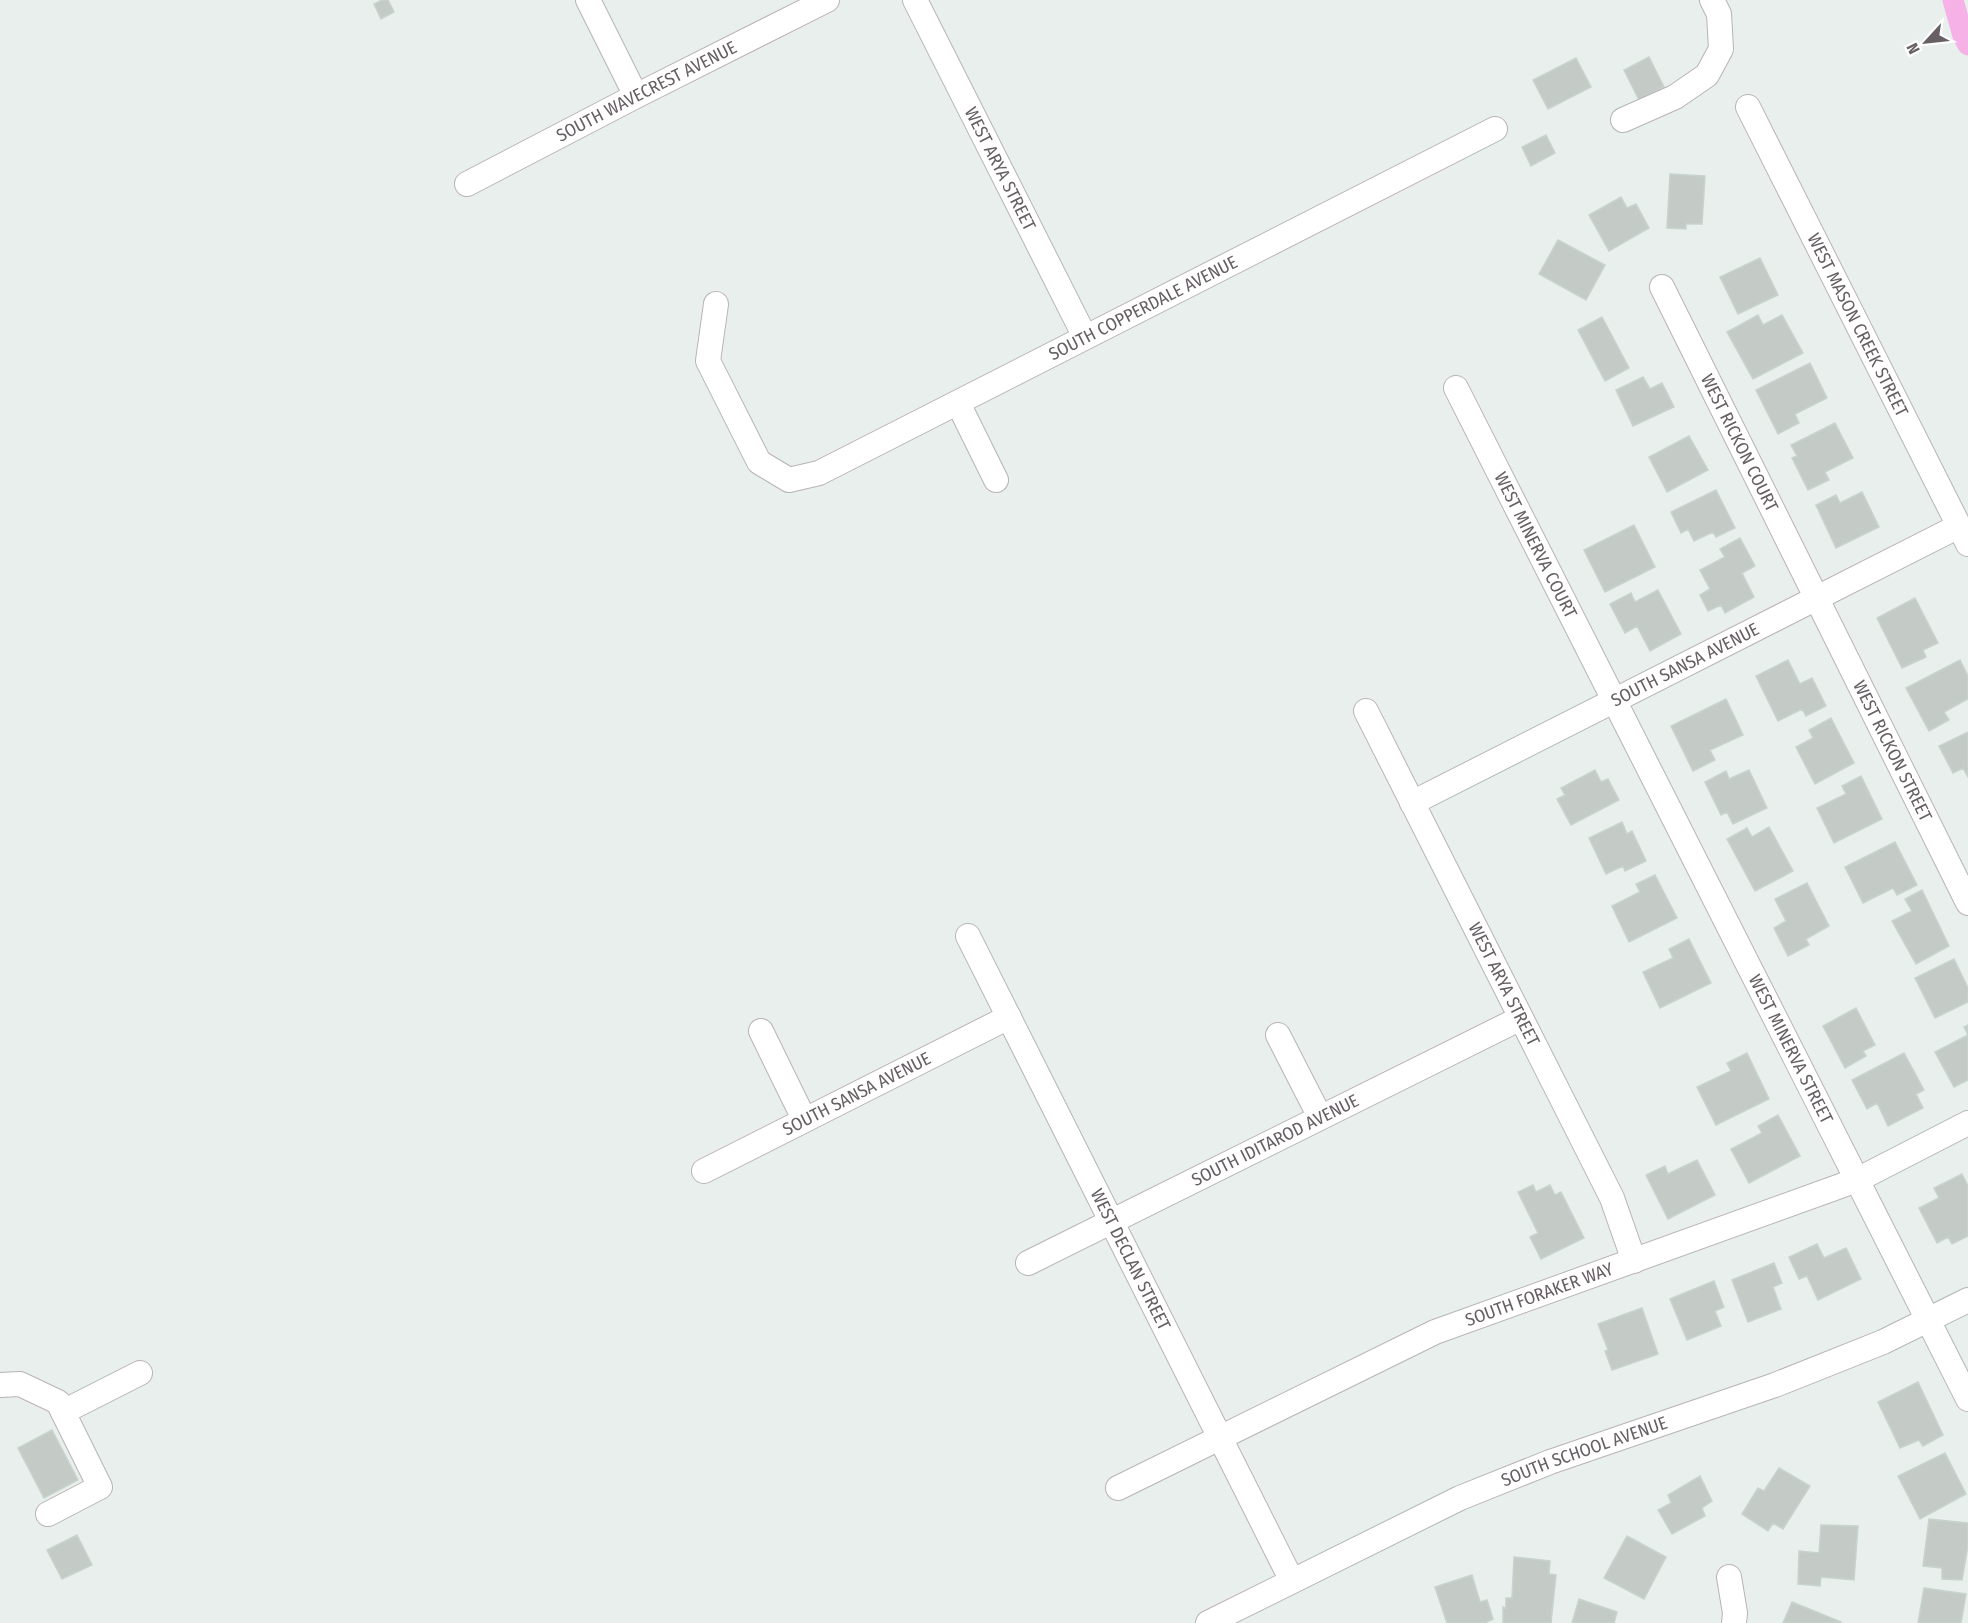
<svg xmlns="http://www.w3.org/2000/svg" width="1968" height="1623" font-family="'Fira Sans Condensed',sans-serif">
	<rect width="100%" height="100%" fill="#e8efec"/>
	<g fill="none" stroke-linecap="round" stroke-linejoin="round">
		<path stroke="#f6b1e6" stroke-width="21" d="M1953 0 1963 36 1968 45"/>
	</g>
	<path fill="#c4cbc7" stroke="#c7d4cd" stroke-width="1.5" d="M382 0H388L394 12 381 19 374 4Z
		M1649 57 1664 87 1639 100 1624 70Z
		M1576 58 1591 87 1548 109 1533 80Z
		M1546 135 1555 153 1531 166 1522 147Z
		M1670 174 1705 176 1702 224H1686V229L1667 228Z
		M1621 197 1627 208 1636 204 1649 228 1609 251 1589 215Z
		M1558 240 1605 265 1586 300 1539 274Z
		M1760 258 1778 295 1738 314 1720 277Z
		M1758 315 1763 325 1782 315 1803 353 1753 379 1727 332Z
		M1602 317 1629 368 1605 381 1578 330Z
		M1810 363 1827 398 1795 414 1799 423 1778 434 1756 390Z
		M1643 377 1650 389 1662 383 1674 407 1633 426 1616 390Z
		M1835 423 1853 458 1825 472 1829 480 1808 490 1792 458 1797 456 1791 445Z
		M1689 436 1708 470 1667 492 1649 457Z
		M1716 490 1735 528 1716 537 1713 532 1694 541 1688 529 1681 533 1671 512Z
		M1862 492 1879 527 1836 548 1816 505 1836 495 1840 503Z
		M1634 525 1655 567 1605 592 1584 550Z
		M1740 538 1755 566 1742 573 1754 597 1725 613 1721 605 1708 611 1700 595 1710 589 1700 570 1725 557 1720 549Z
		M1658 590 1681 634 1650 651 1637 626 1625 633 1610 604 1631 593 1635 602Z
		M1915 598 1938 643 1923 650 1926 657 1902 668 1877 618Z
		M1788 660 1800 684 1812 678 1826 706 1806 716 1802 709 1778 721 1756 676Z
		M1960 660 1968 676V699L1944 712 1949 720 1929 731 1906 688Z
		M1726 699 1743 735 1710 750 1715 760 1693 771 1671 726Z
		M1831 718 1854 763 1815 784 1796 747 1813 738 1809 730Z
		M1968 732V777L1963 768 1953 773 1939 746Z
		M1595 770 1601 782 1608 779 1619 800 1571 825 1557 799 1565 795 1561 788Z
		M1749 770 1767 808 1733 824 1727 812 1721 815 1705 782 1726 771 1729 779Z
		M1861 776 1882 819 1834 843 1817 808 1846 794 1842 786Z
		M1622 822 1627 834 1632 831 1646 861 1625 871 1623 866 1606 874 1589 838Z
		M1769 827 1793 871 1755 891 1727 839 1747 828 1752 837Z
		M1895 842 1917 885 1897 895 1893 888 1863 903 1845 867Z
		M1655 875 1677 918 1629 942 1612 906 1640 892 1636 884Z
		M1807 883 1829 926 1806 939 1809 945 1788 956 1774 928 1786 921 1775 899Z
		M1922 890 1949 946 1916 964 1892 921 1912 911 1905 899Z
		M1689 939 1711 983 1660 1008 1643 972 1673 958 1669 949Z
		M1954 959 1968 988V1002L1935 1018 1915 978Z
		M1856 1008 1875 1045 1863 1051 1866 1056 1845 1068 1823 1026Z
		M1968 1025V1080L1954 1087 1935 1052 1968 1035 1964 1027Z
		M1747 1053 1769 1099 1716 1125 1697 1087 1731 1071 1727 1063Z
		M1904 1053 1924 1090 1916 1094 1923 1108 1888 1126 1877 1103 1867 1109 1852 1080Z
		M1778 1115 1800 1156 1749 1183 1731 1149 1762 1133 1758 1126Z
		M1697 1160 1715 1195 1668 1219 1646 1175 1665 1166 1668 1174Z
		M1962 1174 1968 1186V1236L1952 1244 1948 1237 1937 1243 1919 1208 1939 1198 1934 1188Z
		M1533 1185 1536 1192 1550 1185 1555 1195 1561 1192 1584 1238 1541 1259 1530 1237 1538 1233 1518 1192Z
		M1817 1244 1824 1258 1846 1248 1861 1279 1818 1300 1807 1276 1799 1279 1789 1257Z
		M1774 1263 1782 1283 1773 1287 1781 1309 1748 1322 1732 1280Z
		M1714 1281 1724 1307 1715 1311 1721 1326 1687 1340 1670 1299Z
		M1642 1308 1658 1354 1612 1370 1605 1351 1608 1350 1598 1324Z
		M1918 1382 1943 1435 1923 1446 1919 1440 1900 1448 1878 1402Z
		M52 1430 78 1480 44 1498 18 1448Z
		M1945 1453 1966 1494 1920 1519 1898 1476Z
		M1779 1468 1810 1486 1783 1529 1773 1523 1768 1531 1742 1514 1758 1488 1764 1491Z
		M1700 1476 1712 1501 1702 1508 1705 1516 1672 1534 1658 1510 1671 1503 1668 1495Z
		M1929 1519 1968 1523V1545L1962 1580 1942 1579V1568L1923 1566Z
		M1821 1525 1858 1526 1854 1580 1821 1577 1820 1586 1798 1584 1799 1551 1819 1553Z
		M77 1535 92 1565 62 1579 47 1550Z
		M1627 1536 1666 1557 1644 1599 1604 1578Z
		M1514 1557 1550 1561 1549 1574 1556 1575 1551 1623H1503V1607L1506 1608V1598H1512Z
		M1472 1575 1480 1602 1487 1600 1493 1619 1485 1623H1447L1435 1587Z
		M1924 1588 1966 1594 1961 1623H1918Z
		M1579 1599 1617 1612 1614 1623H1572Z
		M1792 1602 1841 1622 1840 1623H1783Z"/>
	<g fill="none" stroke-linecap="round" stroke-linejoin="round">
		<defs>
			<g id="minor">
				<path d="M588 0 636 96"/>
				<path id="s1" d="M915 0 1085 337"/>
				<path id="s2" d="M1748 107 1968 544"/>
				<path d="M1623 120 1675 97 1707 75 1721 49 1719 14 1712 0"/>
				<path id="s3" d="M467 184 636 96 827 0"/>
				<path id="s4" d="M1662 287 1968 903"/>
				<path id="s5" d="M716 304 708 361 759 462 789 480 819 473 1495 129"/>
				<path id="s6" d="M1456 388 1968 1399"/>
				<path d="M958 403 996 480"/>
				<path id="s7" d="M1366 711 1612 1198 1634 1261"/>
				<path id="s8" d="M1412 803 1959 526"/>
				<path id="s9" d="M968 936 1292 1581"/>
				<path d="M761 1031 804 1119"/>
				<path d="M1278 1035 1320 1117"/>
				<path id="s10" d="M704 1171 1009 1017"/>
				<path id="s11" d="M1028 1263 1521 1018"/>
				<path d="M0 1385 20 1384 58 1402 100 1487 48 1514"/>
				<path d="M63 1412 140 1373"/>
				<path id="s12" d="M1118 1488 1435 1332 1857 1180 1968 1123"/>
				<path d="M1729 1577 1735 1613 1734 1623"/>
				<path id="s13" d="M1208 1623 1460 1498 1550 1462 1775 1385 1883 1342 1968 1300"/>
			</g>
		</defs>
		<use href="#minor" stroke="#b8b3b6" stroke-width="26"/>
		<use href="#minor" stroke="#fff" stroke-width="24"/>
	</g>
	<g text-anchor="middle" stroke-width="6" stroke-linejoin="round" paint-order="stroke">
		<g font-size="18" fill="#665f64" stroke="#fff">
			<text dy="6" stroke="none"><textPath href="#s3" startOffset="202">SOUTH WAVECREST AVENUE</textPath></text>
			<text dy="6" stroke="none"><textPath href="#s1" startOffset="189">WEST ARYA STREET</textPath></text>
			<text dy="6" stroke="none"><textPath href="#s5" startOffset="600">SOUTH COPPERDALE AVENUE</textPath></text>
			<text dy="6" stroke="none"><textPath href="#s2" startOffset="244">WEST MASON CREEK STREET</textPath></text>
			<text dy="6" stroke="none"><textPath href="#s4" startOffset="174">WEST RICKON COURT</textPath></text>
			<text dy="6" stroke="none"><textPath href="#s6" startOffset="176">WEST MINERVA COURT</textPath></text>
			<text dy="6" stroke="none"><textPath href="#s8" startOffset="306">SOUTH SANSA AVENUE</textPath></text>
			<text dy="6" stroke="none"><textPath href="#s4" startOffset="518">WEST RICKON STREET</textPath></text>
			<text dy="6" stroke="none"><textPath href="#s7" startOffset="306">WEST ARYA STREET</textPath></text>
			<text dy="6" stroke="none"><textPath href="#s6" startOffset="741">WEST MINERVA STREET</textPath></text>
			<text dy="6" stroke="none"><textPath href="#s10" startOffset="171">SOUTH SANSA AVENUE</textPath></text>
			<text dy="6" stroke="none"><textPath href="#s11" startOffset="276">SOUTH IDITAROD AVENUE</textPath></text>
			<text dy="6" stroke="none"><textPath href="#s9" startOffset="362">WEST DECLAN STREET</textPath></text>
			<text dy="6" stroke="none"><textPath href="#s12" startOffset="464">SOUTH FORAKER WAY</textPath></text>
			<text dy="6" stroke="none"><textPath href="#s13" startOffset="414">SOUTH SCHOOL AVENUE</textPath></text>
		</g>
	</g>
	<g transform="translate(1926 42) rotate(243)" stroke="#ffffff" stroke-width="4.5" paint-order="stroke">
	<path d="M0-4.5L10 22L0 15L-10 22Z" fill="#665f64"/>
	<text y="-9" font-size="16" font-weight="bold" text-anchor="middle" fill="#665f64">N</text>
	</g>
</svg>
